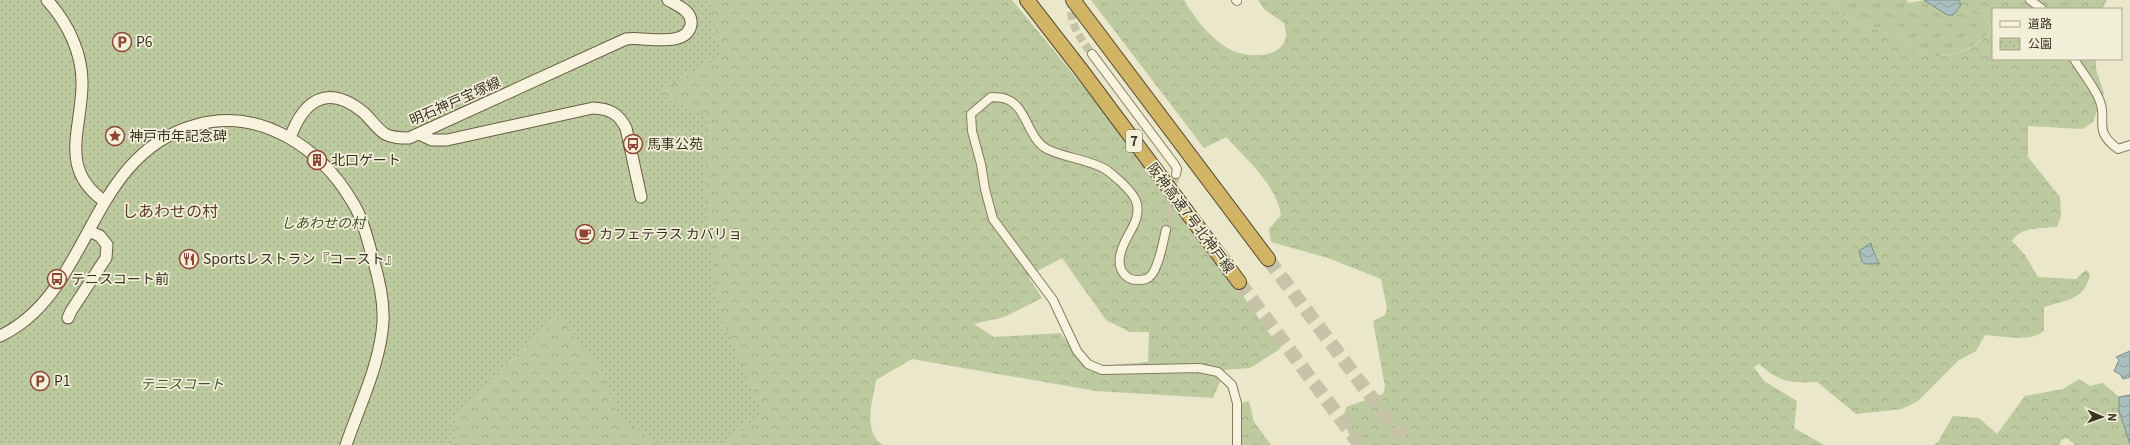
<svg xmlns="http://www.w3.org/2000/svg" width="2130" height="445" font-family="Georgia,'Noto Sans JP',serif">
	<defs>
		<pattern id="grass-tufts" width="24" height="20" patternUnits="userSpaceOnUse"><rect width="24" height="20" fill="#bdc99f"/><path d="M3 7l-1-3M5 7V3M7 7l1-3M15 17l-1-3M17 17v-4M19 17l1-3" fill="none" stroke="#a3ad89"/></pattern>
		<pattern id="forest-crowns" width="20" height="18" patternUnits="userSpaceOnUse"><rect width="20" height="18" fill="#bdc99f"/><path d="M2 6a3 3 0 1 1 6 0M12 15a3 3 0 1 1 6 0" fill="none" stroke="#a3ad89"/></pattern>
		<pattern id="park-dots" width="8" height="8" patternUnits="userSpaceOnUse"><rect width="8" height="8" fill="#bdc99f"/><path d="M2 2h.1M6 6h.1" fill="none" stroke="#a3ad89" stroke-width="1.8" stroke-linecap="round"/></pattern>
		<pattern id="water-waves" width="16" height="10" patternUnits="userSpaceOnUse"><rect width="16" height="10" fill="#abc0be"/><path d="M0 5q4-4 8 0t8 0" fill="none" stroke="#8c9d9a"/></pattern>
	</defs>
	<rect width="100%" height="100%" fill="#ebe7cb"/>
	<path fill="url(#grass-tufts)" d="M1839 0H1906L1909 3 1924 0 1947 15H1953L1961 5C1972 11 1990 17 1992 30 1975 49 1947 62 1920 53 1914 51 1908 45 1902 41 1895 37 1887 34 1880 30 1868 24 1854 22 1843 16L1837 3Z"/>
	<path fill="url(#forest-crowns)" fill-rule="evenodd" d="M697 0H1012C1106 113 1198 228 1280 349L1250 368 1225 370 1213 398 1096 391 912 359 876 380C873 400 862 432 883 445H436ZM1062 258 1106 320 1130 332H1149L1148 362 1088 367 1060 333 994 337 974 324 1004 317 1042 298 1028 276Z
		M1091 0H1184C1194 18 1211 39 1229 49 1245 58 1284 60 1286 35 1286 32 1285 27 1284 23L1264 9 1258 0H1839L1837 3 1843 16C1854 22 1868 24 1880 30 1888 34 1895 37 1902 41 1908 45 1914 51 1920 53 1947 62 1975 50 1992 30 1990 13 1970 16 1961 5 1960 4 1960 2 1959 0H2107L2102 9H1993V59H2096V69L2104 93 2093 122 2082 129 2028 126V157L2060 197 2061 216 2057 227C2042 228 2020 227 2012 241L2025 255 2038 277 2076 279 2086 270 2090 274C2085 300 2067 300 2044 307V331C2028 343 2004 336 1985 335L1976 351 1959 360 1918 401 1902 409 1856 414 1817 382C1789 383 1781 383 1759 364L1754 367 1764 381 1797 401 1794 428 1824 445H1353C1348 432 1343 421 1346 407L1383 394 1385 387 1373 321 1385 315 1387 308 1381 279 1328 258 1271 242 1269 229 1281 215C1276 184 1247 160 1226 137L1204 148ZM1871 243 1872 251 1878 258 1876 265 1862 262Z
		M2079 379 2090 386 2103 383 2119 397V411L2130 445H2075L2067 438 2061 440 2060 445H1934L1938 442 1953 416 1979 418 1997 434 2025 396 2063 389Z
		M1249 401 1254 422 1271 445H1242V403Z"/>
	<path fill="url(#park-dots)" d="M0 0H709L721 55 657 94 708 117 705 181 717 306 762 413 724 445H658L618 415 600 367 559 317 518 354 455 415 454 445H0Z"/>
	<path fill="url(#water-waves)" stroke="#728f8c" d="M1924 0H1959L1961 5 1953 15H1947Z
		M1871 243C1872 252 1877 256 1879 264H1866L1862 262 1859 251Z
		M2130 351V377L2123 379 2120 374 2114 371 2119 360 2116 357Z
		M2130 395V444L2119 411V397Z"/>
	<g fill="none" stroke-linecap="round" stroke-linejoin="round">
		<path stroke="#c7c3a9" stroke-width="8" stroke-dasharray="8 4" stroke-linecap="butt" d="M1072 0C1067 21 1080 38 1092 54
			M1166 230 1176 174"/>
		<path stroke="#c7c3a9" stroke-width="14" stroke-dasharray="14 7" stroke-linecap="butt" d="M1268 259 1407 445
			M1239 282 1360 445"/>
		<defs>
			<path id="street" d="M1236 0 1237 1
				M2030 0 2042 9
				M1092 54 1175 165 1177 169 1176 174
				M2074 59C2082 72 2093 85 2099 99 2109 120 2091 129 2118 149L2130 145
				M1166 230C1163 241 1158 276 1146 279 1126 284 1116 270 1121 252 1125 235 1143 220 1136 201 1133 193 1127 188 1121 182 1116 178 1110 172 1105 169 1087 159 1065 158 1047 149 1027 138 1027 106 1006 99 1001 97 995 97 991 97L971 114 972 131 981 164 985 189 993 219 1053 300 1077 351 1088 364 1102 370 1199 368 1218 372 1232 385 1237 403V445"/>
			<path id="secondary" d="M47 0C68 23 83 54 82 86 81 131 59 169 104 201
				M419 134 432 140H447L593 108C610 109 618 113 626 128L641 197
				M290 138C304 99 328 84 363 112 371 119 376 128 385 134 392 138 401 138 409 138L626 39C644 36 686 49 691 25 693 11 678 6 668 0
				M68 318 71 311 106 258 107 245 100 236 89 231
				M0 336C93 292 86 155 196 125 261 107 321 148 353 203 363 219 368 241 373 259 379 279 384 300 383 321 381 362 359 407 346 445"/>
			<path id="highway" d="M1027 0 1082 71 1239 282
				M1073 0 1268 259"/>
		</defs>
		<use href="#street" stroke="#877c60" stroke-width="10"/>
		<use href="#secondary" stroke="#695d43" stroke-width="13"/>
		<use href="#highway" stroke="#554934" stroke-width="16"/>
		<use href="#street" stroke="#f7f3de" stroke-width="8"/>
		<use href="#secondary" stroke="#f7f3de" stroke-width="11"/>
		<use href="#highway" stroke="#d2b465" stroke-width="14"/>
	</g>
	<defs>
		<symbol id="parking-ring" viewBox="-11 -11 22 22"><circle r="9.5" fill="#f3f0da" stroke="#914536" stroke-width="1.5"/><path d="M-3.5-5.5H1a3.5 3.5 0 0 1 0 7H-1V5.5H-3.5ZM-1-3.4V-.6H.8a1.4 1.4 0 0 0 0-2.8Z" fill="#914536"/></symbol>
		<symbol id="sight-ring" viewBox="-11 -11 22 22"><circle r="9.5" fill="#f3f0da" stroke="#914536" stroke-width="1.5"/><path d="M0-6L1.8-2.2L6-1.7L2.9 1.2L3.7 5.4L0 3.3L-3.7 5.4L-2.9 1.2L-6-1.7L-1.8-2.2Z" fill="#914536"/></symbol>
		<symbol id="bus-ring" viewBox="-11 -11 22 22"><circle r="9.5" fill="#f3f0da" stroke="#914536" stroke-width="1.5"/><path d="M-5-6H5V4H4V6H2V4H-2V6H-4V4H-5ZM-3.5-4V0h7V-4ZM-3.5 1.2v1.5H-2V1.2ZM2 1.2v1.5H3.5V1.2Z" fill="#914536"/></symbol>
		<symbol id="building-ring" viewBox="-11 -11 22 22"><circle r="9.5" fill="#f3f0da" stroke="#914536" stroke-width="1.5"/><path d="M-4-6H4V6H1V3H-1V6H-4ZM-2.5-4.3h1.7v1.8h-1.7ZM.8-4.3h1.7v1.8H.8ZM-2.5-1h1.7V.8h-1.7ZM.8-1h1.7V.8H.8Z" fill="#914536"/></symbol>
		<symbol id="cafe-ring" viewBox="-11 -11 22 22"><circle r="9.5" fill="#f3f0da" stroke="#914536" stroke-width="1.5"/><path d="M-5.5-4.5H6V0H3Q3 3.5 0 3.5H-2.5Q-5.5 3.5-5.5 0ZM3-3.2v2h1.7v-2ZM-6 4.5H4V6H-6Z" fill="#914536"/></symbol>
		<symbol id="restaurant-ring" viewBox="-11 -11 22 22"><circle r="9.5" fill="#f3f0da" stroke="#914536" stroke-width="1.5"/><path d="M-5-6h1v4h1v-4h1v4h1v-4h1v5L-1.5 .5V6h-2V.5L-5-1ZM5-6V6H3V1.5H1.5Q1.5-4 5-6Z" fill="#914536"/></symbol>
	</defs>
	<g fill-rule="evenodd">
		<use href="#parking-ring" x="111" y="31" width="22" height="22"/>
		<use href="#sight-ring" x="104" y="125" width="22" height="22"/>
		<use href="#bus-ring" x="622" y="133" width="22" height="22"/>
		<use href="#building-ring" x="306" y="149" width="22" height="22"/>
		<use href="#cafe-ring" x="574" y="223" width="22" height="22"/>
		<use href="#restaurant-ring" x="178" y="248" width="22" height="22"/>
		<use href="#bus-ring" x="46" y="268" width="22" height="22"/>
		<use href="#parking-ring" x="29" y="370" width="22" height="22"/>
	</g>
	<g text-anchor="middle" stroke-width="3.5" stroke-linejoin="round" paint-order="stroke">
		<rect fill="#f3f0da" stroke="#716a59" stroke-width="1" x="1126" y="130" width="16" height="22" rx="3"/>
		<g font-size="13" font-weight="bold" fill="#393122">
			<text x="1134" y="146">7</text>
		</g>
		<g font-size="14" fill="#393122" stroke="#f3f0da" text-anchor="start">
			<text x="136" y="47">P6</text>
			<text x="129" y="141">神戸市年記念碑</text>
			<text x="647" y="149">馬事公苑</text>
			<text x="331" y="165">北口ゲート</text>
			<text x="599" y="239">カフェテラス カバリョ</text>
			<text x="203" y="264">Sportsレストラン『コースト』</text>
			<text x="71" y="284">テニスコート前</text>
			<text x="54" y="386">P1</text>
		</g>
		<g font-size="14" fill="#393122" stroke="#f3f0da">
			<text transform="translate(455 101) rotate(-24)" y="5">明石神戸宝塚線</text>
			<text transform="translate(1191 218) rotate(53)" y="5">阪神高速7号北神戸線</text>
		</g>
		<g font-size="14" font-style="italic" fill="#42532b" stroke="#f3f0da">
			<text x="323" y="228">しあわせの村</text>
			<text x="182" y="389">テニスコート</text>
		</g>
		<g font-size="16" fill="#623c26" stroke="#f3f0da">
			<text x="170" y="217">しあわせの村</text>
		</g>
	</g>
	<rect x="1992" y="8" width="130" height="52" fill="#f3f0da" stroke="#a9a490"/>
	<rect x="2000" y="21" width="20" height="6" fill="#f7f3de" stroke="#a9a490"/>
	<text x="2028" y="28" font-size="12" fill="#393122">道路</text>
	<rect x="2000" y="38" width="20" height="12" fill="url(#park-dots)" stroke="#a9a490"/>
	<text x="2028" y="48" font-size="12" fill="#393122">公園</text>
	<g transform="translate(2102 417) rotate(92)" stroke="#f3f0da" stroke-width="3" paint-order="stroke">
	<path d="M0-3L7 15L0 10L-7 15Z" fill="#393122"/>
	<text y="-6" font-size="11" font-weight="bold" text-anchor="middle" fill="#393122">N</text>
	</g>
</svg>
